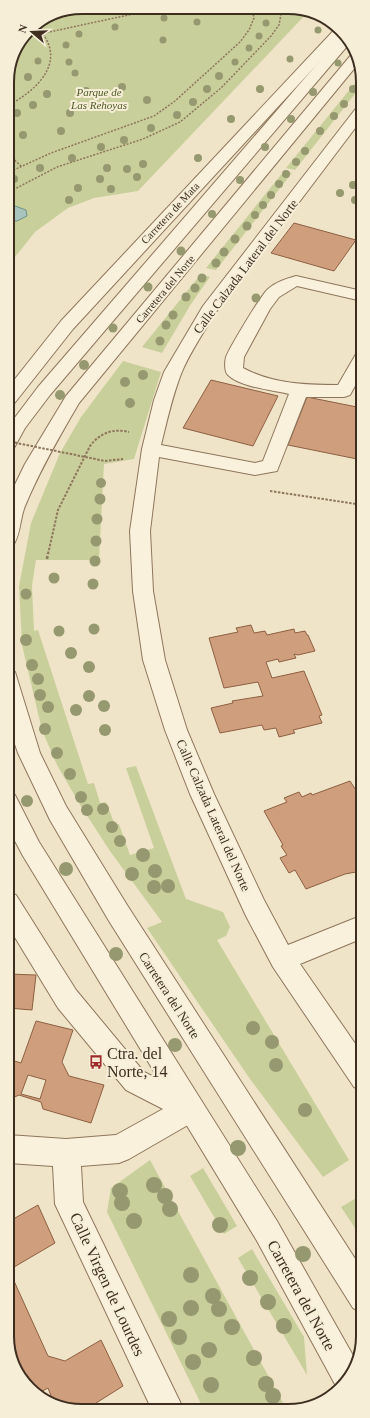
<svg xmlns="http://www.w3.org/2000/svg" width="370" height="1418" font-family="Georgia,serif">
	<rect width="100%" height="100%" fill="#f0e4c8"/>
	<path fill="#c9cf9b" d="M82 7 307 10 309 11 138 191 94 198 68 208 35 232 7 267V78L29 29 54 13Z
		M355 83 362 85 295 170 286 168Z
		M284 171 292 173 216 270 206 268Z
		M201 274 210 277 191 304 162 353 142 347Z
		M123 361 161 372 134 459 104 464 99 560H36L32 586 34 631 38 630 88 784 94 783 100 803 106 802 115 825 119 824 130 855 154 848 126 768 136 766 186 899 223 912 230 927 226 936 217 940 349 1160 323 1177 250 1079 147 928 162 922 110 851 82 808 57 765 42 730 22 645 19 586 31 523 60 453 81 417Z
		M150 1160 287 1410H204L107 1212 111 1188Z
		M203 1168 237 1226 224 1234 190 1176Z
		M363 1194V1240L341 1207Z
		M252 1249 304 1337 307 1375 238 1258Z"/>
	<path fill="#a9c4bc" stroke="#6f938a" d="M15 206 26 210 27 216 17 221H7V208Z"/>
	<path fill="#cf9f7d" stroke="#8d5f41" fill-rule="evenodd" d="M294 223 356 240 334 271 271 253Z
		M211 380 278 396 253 446 183 428Z
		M307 397 362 408V460L288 445Z
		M251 625 254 633 265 631 267 635 294 629 295 633 305 631 307 635H308L315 651 298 655 294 654 296 658 279 662 278 659 266 662 272 678 304 671 322 715 319 716 322 723 293 730 295 733 279 737 276 728 264 730 262 725 220 733 211 708 233 703 232 701 263 696 258 682 224 688 209 638 238 632 236 628Z
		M350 781 361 798 363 797V876L360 877 356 872 345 874 306 889 295 870 289 873 280 858 287 855 281 846 283 845 264 811 287 802 284 798 299 792 302 797 311 793 312 795Z
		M8 974 36 975 32 1010 8 1008Z
		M36 1021 73 1030 62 1062 69 1076 104 1085 91 1123 43 1109 41 1102 19 1095 8 1100V1059L21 1063ZM28 1075 46 1080 40 1099 21 1094Z
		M38 1205 55 1243 9 1270 48 1356 65 1361 101 1340 123 1386 85 1410H67L53 1401 48 1388 39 1393 26 1385 8 1346V1222Z"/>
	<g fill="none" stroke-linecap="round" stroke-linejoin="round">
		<defs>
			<path id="minor" d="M336 28 345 34 73 329 13 405 7 407V389L61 321Z
				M362 106V119L216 312C204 332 190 352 181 374 172 397 167 421 161 445L255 463 263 461 289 394C272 390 240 387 228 375 224 371 225 361 226 357 230 347 261 295 268 289 276 282 286 279 296 276L362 291V301L297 286 279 297 270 309 244 357 243 368C273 384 306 385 338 385L356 354 362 352V373L350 395 344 397H306L277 471 255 475 159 457 150 531 153 591 165 660 187 730 214 794 264 900 288 945 363 915V938L300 964 363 1055V1091L354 1087 273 967 246 916 190 794 165 730 143 660 133 591 130 531 142 449 154 400 164 372 203 306 357 107Z
				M7 892 16 895 76 990 144 1072 200 1100 204 1109 200 1118 129 1159 119 1163 81 1166 83 1202 184 1410H152L55 1204 53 1166 8 1163V1135L66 1139 116 1135 163 1109 126 1090 58 1008 8 926Z"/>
			<path id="tertiary" d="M342 35H345L349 44 50 395 25 428 14 448 7 450V428L38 387Z
				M354 54 358 64 79 403C59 437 40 470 25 506 20 518 21 532 14 544L7 546V501L25 464 66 396 351 55Z
				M7 670 15 672 40 753 66 806 127 905 363 1271V1313L353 1308 109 921 50 820 18 753 7 721Z
				M7 792 15 795 39 842 277 1221 355 1359 344 1385 337 1388 257 1241 23 856 7 826Z"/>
		</defs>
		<use href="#minor" stroke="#8d765c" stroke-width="2"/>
		<use href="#tertiary" stroke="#8d765c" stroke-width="2"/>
		<path stroke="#8d765c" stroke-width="1.5" stroke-dasharray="2 1.5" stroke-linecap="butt" d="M26 37 161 8
			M7 106C40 89 70 58 35 25
			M7 153 21 166
			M7 173 51 153 154 116 175 101 240 42 249 30 254 18 252 9
			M7 193 57 167 143 139 180 122 221 88 271 36 279 25 282 9"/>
		<path stroke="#8d765c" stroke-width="2" stroke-dasharray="2.5 1.5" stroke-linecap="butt" d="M7 257 14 258
			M105 461 123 459
			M270 491 363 505
			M48 554 58 510 90 446C100 433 113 428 129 432"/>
		<path stroke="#8d765c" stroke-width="2.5" stroke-dasharray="3 2" stroke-linecap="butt" d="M47 559 48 553"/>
		<use href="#minor" fill="#faf1dc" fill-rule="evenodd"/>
		<use href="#tertiary" fill="#faf1dc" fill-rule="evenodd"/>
		<path stroke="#8d765c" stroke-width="2" stroke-dasharray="2.5 1.5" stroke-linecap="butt" d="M7 441 105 461"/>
	</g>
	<g fill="#96986f">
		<circle cx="164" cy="18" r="3.5"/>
		<circle cx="197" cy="22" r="3.5"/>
		<circle cx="266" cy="23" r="3.5"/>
		<circle cx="115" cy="27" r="3.5"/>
		<circle cx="318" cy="30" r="3.5"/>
		<circle cx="79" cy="34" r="3.5"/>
		<circle cx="259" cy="36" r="3.5"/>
		<circle cx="163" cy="40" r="3.5"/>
		<circle cx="66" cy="45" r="3.5"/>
		<circle cx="249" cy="48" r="3.5"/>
		<circle cx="290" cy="59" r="3.5"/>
		<circle cx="38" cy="61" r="3.5"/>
		<circle cx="69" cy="62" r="3.5"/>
		<circle cx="235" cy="62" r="3.5"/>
		<circle cx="338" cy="63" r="3.5"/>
		<circle cx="75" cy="73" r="3.5"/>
		<circle cx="219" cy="76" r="4"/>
		<circle cx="28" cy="77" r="4"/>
		<circle cx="122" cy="87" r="4"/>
		<circle cx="207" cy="89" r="4"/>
		<circle cx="260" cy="89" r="4"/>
		<circle cx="353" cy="89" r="4"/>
		<circle cx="86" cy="91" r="4"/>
		<circle cx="313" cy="92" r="4"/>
		<circle cx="47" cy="94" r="4"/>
		<circle cx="147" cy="100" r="4"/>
		<circle cx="193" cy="102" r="4"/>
		<circle cx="344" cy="104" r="4"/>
		<circle cx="33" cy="105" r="4"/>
		<circle cx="17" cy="113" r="4"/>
		<circle cx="70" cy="113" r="4"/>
		<circle cx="177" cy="115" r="4"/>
		<circle cx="334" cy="116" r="4"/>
		<circle cx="231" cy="119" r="4"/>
		<circle cx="291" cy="119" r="4"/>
		<circle cx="151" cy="128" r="4"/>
		<circle cx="61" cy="131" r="4"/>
		<circle cx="320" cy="131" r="4"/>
		<circle cx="23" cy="135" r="4"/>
		<circle cx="124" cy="140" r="4"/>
		<circle cx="101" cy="147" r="4"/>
		<circle cx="265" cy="147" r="4"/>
		<circle cx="305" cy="151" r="4"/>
		<circle cx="72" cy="158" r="4"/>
		<circle cx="198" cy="158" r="4"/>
		<circle cx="296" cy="162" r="4"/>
		<circle cx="143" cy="164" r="4"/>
		<circle cx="40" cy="168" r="4"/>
		<circle cx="107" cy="168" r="4"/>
		<circle cx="127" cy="169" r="4"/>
		<circle cx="286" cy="174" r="4"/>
		<circle cx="137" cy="177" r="4"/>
		<circle cx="14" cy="179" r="4"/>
		<circle cx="100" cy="179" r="4"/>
		<circle cx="240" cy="180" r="4"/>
		<circle cx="279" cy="184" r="4"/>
		<circle cx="353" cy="185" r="4"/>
		<circle cx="78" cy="188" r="4"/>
		<circle cx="111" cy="189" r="4"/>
		<circle cx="340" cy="193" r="4"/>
		<circle cx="271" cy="195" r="4"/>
		<circle cx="69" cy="200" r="4"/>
		<circle cx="355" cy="200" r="4"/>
		<circle cx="263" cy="205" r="4"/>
		<circle cx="212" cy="214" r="4"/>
		<circle cx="255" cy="215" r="4"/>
		<circle cx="247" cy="226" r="4.5"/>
		<circle cx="235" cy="239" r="4.5"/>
		<circle cx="181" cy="251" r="4.5"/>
		<circle cx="224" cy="252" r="4.5"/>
		<circle cx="216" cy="263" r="4.5"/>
		<circle cx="202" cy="278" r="4.5"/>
		<circle cx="148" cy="287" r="4.5"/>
		<circle cx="195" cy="288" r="4.5"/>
		<circle cx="186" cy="297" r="4.5"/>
		<circle cx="256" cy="298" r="4.5"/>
		<circle cx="173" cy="315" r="4.5"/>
		<circle cx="166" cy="325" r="4.5"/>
		<circle cx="113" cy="328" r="4.5"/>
		<circle cx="160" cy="341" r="4.5"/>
		<circle cx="84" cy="365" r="5"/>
		<circle cx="143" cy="375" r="5"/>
		<circle cx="125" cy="382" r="5"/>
		<circle cx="60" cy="395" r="5"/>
		<circle cx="130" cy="403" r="5"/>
		<circle cx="101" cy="483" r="5"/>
		<circle cx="100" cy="499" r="5.5"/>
		<circle cx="97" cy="519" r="5.5"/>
		<circle cx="96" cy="541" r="5.5"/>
		<circle cx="95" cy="561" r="5.5"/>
		<circle cx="54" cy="578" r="5.5"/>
		<circle cx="93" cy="584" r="5.5"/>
		<circle cx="26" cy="594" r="5.5"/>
		<circle cx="94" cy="629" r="5.5"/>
		<circle cx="59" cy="631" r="5.5"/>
		<circle cx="26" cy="640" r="6"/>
		<circle cx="71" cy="653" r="6"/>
		<circle cx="32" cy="665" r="6"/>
		<circle cx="89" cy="667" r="6"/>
		<circle cx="38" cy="679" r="6"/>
		<circle cx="40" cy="695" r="6"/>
		<circle cx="89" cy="696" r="6"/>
		<circle cx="104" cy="706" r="6"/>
		<circle cx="48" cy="707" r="6"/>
		<circle cx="76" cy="710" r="6"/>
		<circle cx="45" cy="729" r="6"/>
		<circle cx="105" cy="730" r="6"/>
		<circle cx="57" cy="753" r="6"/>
		<circle cx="70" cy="774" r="6"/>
		<circle cx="81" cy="797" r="6"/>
		<circle cx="27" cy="801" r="6"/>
		<circle cx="103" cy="809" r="6"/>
		<circle cx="87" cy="810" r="6"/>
		<circle cx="112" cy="827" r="6"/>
		<circle cx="120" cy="841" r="6"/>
		<circle cx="143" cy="855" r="7"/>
		<circle cx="66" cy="869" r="7"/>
		<circle cx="155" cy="871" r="7"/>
		<circle cx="132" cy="874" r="7"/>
		<circle cx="168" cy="886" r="7"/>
		<circle cx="154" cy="887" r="7"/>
		<circle cx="116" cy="954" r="7"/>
		<circle cx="253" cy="1028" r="7"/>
		<circle cx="272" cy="1042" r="7"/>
		<circle cx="175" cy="1045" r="7"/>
		<circle cx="276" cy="1065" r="7"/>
		<circle cx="305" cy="1110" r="7"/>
		<circle cx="238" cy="1148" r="8"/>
		<circle cx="154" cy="1185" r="8"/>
		<circle cx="120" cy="1191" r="8"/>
		<circle cx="165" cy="1196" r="8"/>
		<circle cx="122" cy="1203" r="8"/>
		<circle cx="170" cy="1209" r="8"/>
		<circle cx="134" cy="1221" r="8"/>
		<circle cx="220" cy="1225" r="8"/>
		<circle cx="303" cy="1254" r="8"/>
		<circle cx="191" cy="1275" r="8"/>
		<circle cx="250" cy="1278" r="8"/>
		<circle cx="213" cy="1296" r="8"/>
		<circle cx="268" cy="1302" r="8"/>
		<circle cx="191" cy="1308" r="8"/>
		<circle cx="219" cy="1309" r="8"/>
		<circle cx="169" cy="1319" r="8"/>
		<circle cx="284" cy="1326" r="8"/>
		<circle cx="232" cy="1327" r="8"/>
		<circle cx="179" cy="1337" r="8"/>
		<circle cx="209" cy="1350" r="8"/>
		<circle cx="254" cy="1358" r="8"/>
		<circle cx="193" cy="1362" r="8"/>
		<circle cx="266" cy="1384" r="8"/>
		<circle cx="211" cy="1385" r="8"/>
		<circle cx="273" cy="1396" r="8"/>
	</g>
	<defs>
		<symbol id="bus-bare" viewBox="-9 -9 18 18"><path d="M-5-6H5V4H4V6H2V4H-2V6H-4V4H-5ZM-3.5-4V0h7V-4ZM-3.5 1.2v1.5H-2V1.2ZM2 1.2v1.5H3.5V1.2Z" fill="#9e2a2b" stroke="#f7eed8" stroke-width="2.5" paint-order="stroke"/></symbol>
	</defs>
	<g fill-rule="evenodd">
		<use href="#bus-bare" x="86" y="1052" width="20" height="20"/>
	</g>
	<g text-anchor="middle" stroke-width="4" stroke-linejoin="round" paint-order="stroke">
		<g font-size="11" font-style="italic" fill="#4d5a26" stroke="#f7eed8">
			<text x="99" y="96">Parque de<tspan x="99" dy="13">Las Rehoyas</tspan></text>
		</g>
		<g font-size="11" fill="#3d2e20" stroke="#f7eed8">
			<text transform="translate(170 213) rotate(-47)" y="4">Carretera de Mata</text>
			<text transform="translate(165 289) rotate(-50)" y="4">Carretera del Norte</text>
		</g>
		<g font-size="13" fill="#3d2e20" stroke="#f7eed8">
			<text transform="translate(245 266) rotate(-53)" y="5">Calle Calzada Lateral del Norte</text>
			<text transform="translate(214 815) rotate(66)" y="5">Calle Calzada Lateral del Norte</text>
			<text transform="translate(170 995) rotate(57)" y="5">Carretera del Norte</text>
		</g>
		<g font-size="16" fill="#3d2e20" stroke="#f7eed8" text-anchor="start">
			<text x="107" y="1059">Ctra. del<tspan x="107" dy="18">Norte, 14</tspan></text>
		</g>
		<g font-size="16" fill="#3d2e20" stroke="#f7eed8">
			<text transform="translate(108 1284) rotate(65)" y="6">Calle Virgen de Lourdes</text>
			<text transform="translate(302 1295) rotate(61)" y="6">Carretera del Norte</text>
		</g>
	</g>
	<path d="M0 0H370V1418H0ZM82 14H288A68 68 0 0 1 356 82V1336A68 68 0 0 1 288 1404H82A68 68 0 0 1 14 1336V82A68 68 0 0 1 82 14Z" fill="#f7eed8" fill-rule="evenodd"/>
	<path fill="none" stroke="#3d2e20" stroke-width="2" d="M82 14H288A68 68 0 0 1 356 82V1336A68 68 0 0 1 288 1404H82A68 68 0 0 1 14 1336V82A68 68 0 0 1 82 14Z"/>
	<g transform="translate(32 32) rotate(289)" stroke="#f7eed8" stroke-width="3" paint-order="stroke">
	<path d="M0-3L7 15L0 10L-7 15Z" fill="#3d2e20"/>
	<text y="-6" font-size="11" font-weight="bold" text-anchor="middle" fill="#3d2e20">N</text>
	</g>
</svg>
